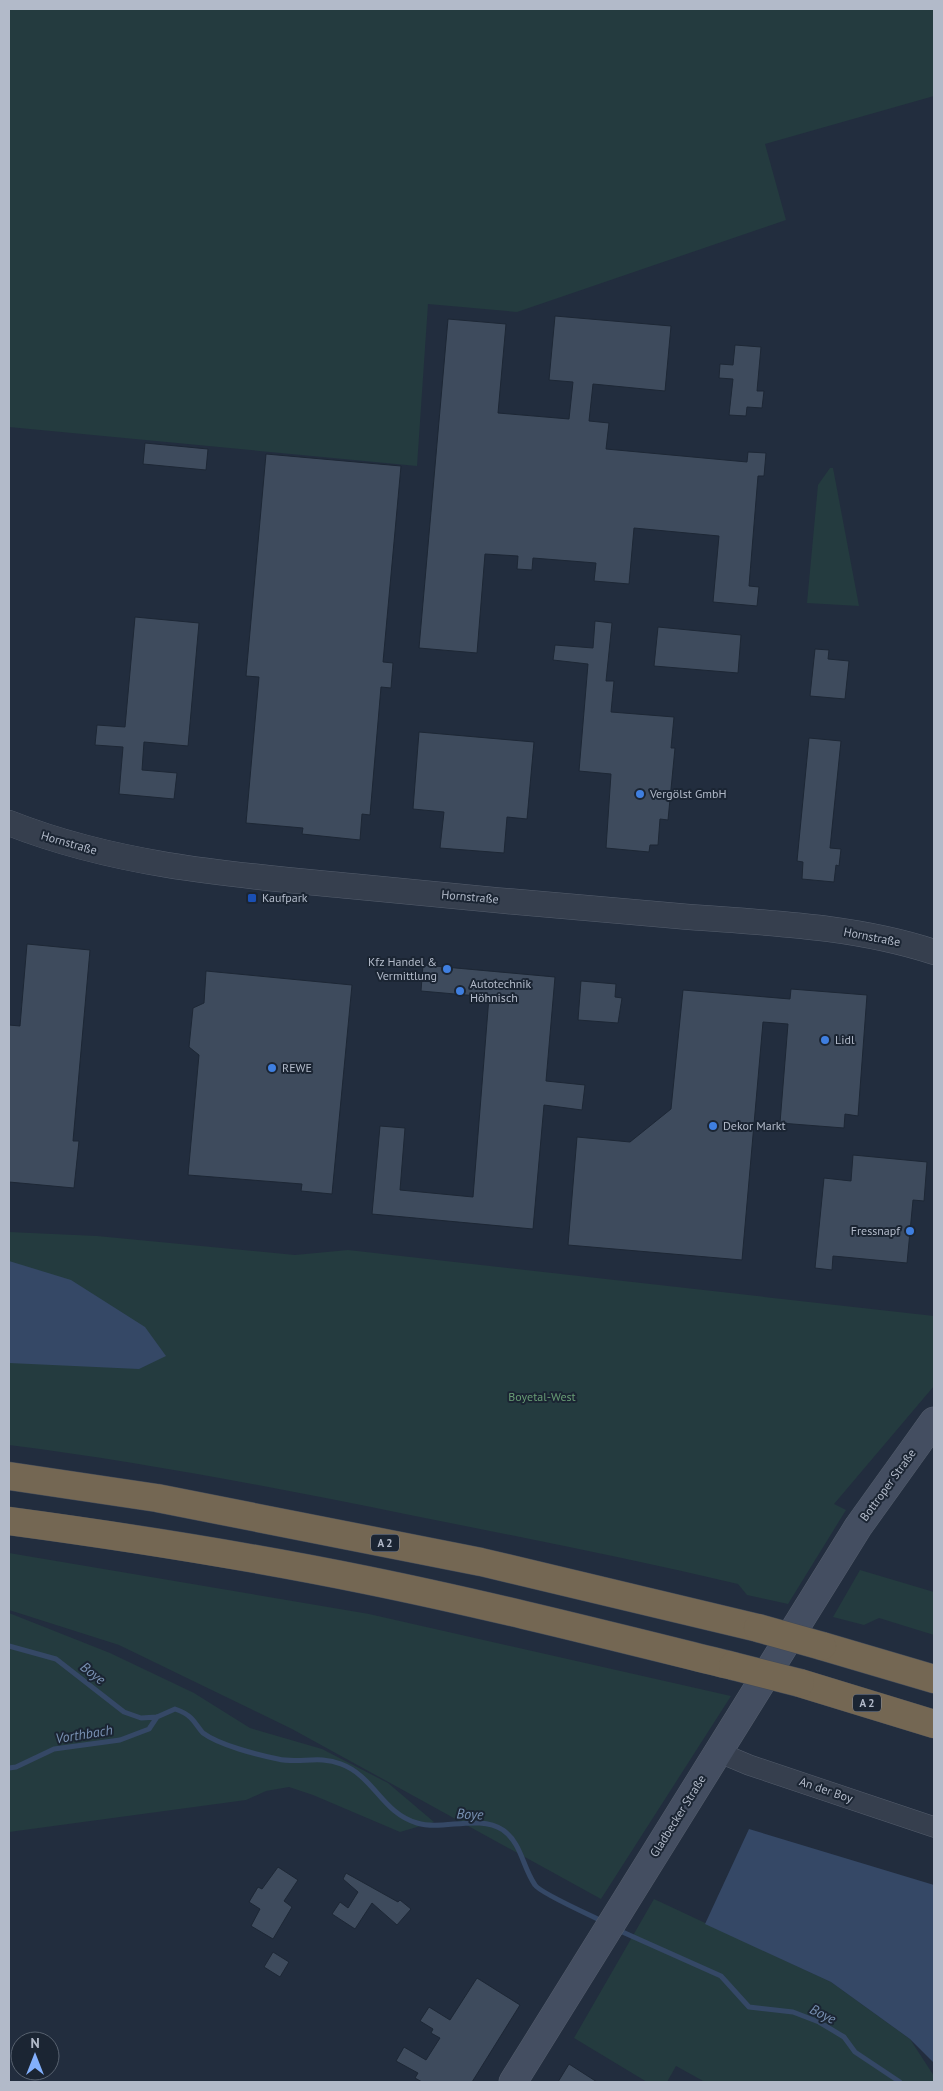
<svg xmlns="http://www.w3.org/2000/svg" width="943" height="2091" viewBox="0 0 943 2091" font-family="'PT Sans',sans-serif">
<rect width="100%" height="100%" fill="#222d3e"/>
<path fill="#243b3f" d="M9 9H934V96L765 144 786 220 517 312 428 304 417 466 9 427Z
M830 468H833L859 606 807 603 818 485Z
M9 1232 97 1236 295 1255 348 1250 934 1316V1386L834 1504 846 1510 788 1604 747 1595 738 1584C629 1558 520 1537 410 1515 277 1488 143 1462 9 1445Z
M9 1553 369 1614 731 1696 601 1899 292 1729 119 1645 9 1610Z
M860 1570 934 1592V1635L879 1618 864 1625 833 1617Z
M9 1613 110 1653 194 1693 250 1728 322 1749 388 1783 434 1822 400 1832 313 1795 289 1787 266 1791 246 1800 9 1832Z
M654 1899 831 1982 910 2039 934 2076V2082H705L676 2066 667 2082H647L574 2038Z"/>
<path fill="#354866" d="M9 1261 71 1280 145 1327 166 1356 139 1369 9 1363Z
M749 1829 934 1885V2063L910 2039 831 1982 705 1924Z"/>
<g fill="none" stroke-linecap="round" stroke-linejoin="round">
<path stroke="#354866" stroke-width="5" d="M9 1646 56 1659 124 1712 141 1718 157 1717 175 1709C181 1711 187 1714 191 1718 196 1723 199 1729 203 1733 219 1745 258 1755 278 1759 299 1764 319 1755 341 1764 374 1776 382 1813 417 1823 443 1831 478 1814 503 1830 522 1844 522 1866 535 1885 540 1893 592 1916 604 1922
M9 1768 16 1767 54 1749 120 1740 149 1729 157 1717
M618 1930 721 1976 749 2007 793 2012 819 2022 844 2037 855 2052 900 2082"/>
</g>
<path fill="#3e4b5d" stroke="#1d2735" d="M555 316 671 326 665 391 593 384 589 421 609 423 606 449 747 462 748 452 766 453 764 476H758L749 586 759 587 757 606 713 602 719 536 634 528 629 584 594 581 596 563 533 558 532 570 517 569 518 556 485 554 477 653 419 648 448 319 506 324 498 413 569 419 573 382 549 380Z
M735 345 761 347 757 391H764L762 408 747 407 746 416 729 415 733 379 719 378 720 364 733 365Z
M145 443 208 449 206 470 143 464Z
M266 454 401 466 383 662 393 663 391 688 381 687 370 815 362 814 360 840 302 834 303 828 246 823 259 677 246 676Z
M135 617 199 623 188 746 144 742 142 770 177 773 174 799 119 794 123 747 95 745 97 725 125 727Z
M595 621 612 623 606 681H614L611 712 674 717 671 748H675L668 820 660 819 658 845H650L649 852 606 848 611 774 579 771 588 664 553 660 555 645 593 648Z
M658 627 741 635 738 673 654 666Z
M815 649 829 650 828 659 849 661 845 699 810 696Z
M419 732 534 742 527 819 507 817 504 853 440 848 444 812 413 809Z
M809 738 841 741 830 848 841 849 839 866 836 865 834 882 802 879 803 862 797 861Z
M27 944 90 950 73 1141H79L74 1188 9 1182V1025L20 1026Z
M423 965 555 977 546 1081 585 1085 582 1110 544 1105 533 1229 372 1214 380 1126 405 1128 400 1190 473 1197 489 997 421 991Z
M206 971 352 985 332 1194 301 1191 302 1184 188 1175 199 1055 189 1047 193 1008 204 1003Z
M581 981 616 984 615 997 622 998 618 1023 578 1020Z
M791 989 867 995 858 1116 845 1114 844 1128 780 1123 788 1024 763 1022 742 1260 568 1245 577 1137 630 1142 671 1109 683 990 790 999Z
M853 1155 927 1162 924 1201 913 1200 907 1263 833 1256 832 1270 815 1268 824 1178 851 1181Z
M278 1867 298 1880 284 1901 292 1907 273 1939 251 1926 260 1909 249 1902 258 1887 262 1889Z
M346 1873 398 1902 400 1900 411 1909 397 1925 372 1903 355 1929 332 1914 340 1902 348 1908 358 1892 343 1879Z
M273 1952 289 1962 280 1977 264 1967Z
M477 1978 520 2005 472 2082H422L415 2078 418 2073 396 2061 404 2047 426 2060 440 2038 431 2033 433 2029 420 2021 429 2007 450 2020Z
M569 2064 597 2082H558Z"/>
<g fill="none" stroke-linecap="round" stroke-linejoin="round">
<defs>
<path id="minor" d="M718 1752 749 1765 934 1827"/>
<path id="tertiary" d="M9 823C118 866 234 875 350 886 459 897 569 907 678 916 764 923 852 925 934 952"/>
<path id="secondary" d="M513 2082 858 1527 934 1421"/>
<path id="motorway" d="M9 1476 157 1498 481 1562 758 1628
M9 1521C128 1537 248 1556 366 1580 489 1605 611 1636 733 1666
M822 1646 934 1679
M800 1683 934 1724"/>
</defs>
<use href="#minor" stroke="#545d6c" stroke-width="21"/>
<use href="#tertiary" stroke="#545d6c" stroke-width="26"/>
<use href="#secondary" stroke="#545d6c" stroke-width="29"/>
<use href="#motorway" stroke="#414a59" stroke-width="29"/>
<use href="#minor" stroke="#363f4e" stroke-width="20"/>
<use href="#tertiary" stroke="#363f4e" stroke-width="25"/>
<use href="#secondary" stroke="#444e61" stroke-width="28"/>
<use href="#motorway" stroke="#746753" stroke-width="28"/>
<defs>
<path id="motorway-bridge" d="M758 1628 822 1646
M733 1666 800 1683"/>
</defs>
<use href="#motorway-bridge" stroke="#414a59" stroke-width="29" stroke-linecap="butt"/>
<use href="#motorway-bridge" stroke="#746753" stroke-width="28"/>
</g>
<g fill="#3f7fe0" stroke="#1b2533" stroke-width="2">
<circle cx="640" cy="794" r="5"/>
<circle cx="447" cy="969" r="5"/>
<circle cx="460" cy="991" r="5"/>
<circle cx="825" cy="1040" r="5"/>
<circle cx="272" cy="1068" r="5"/>
<circle cx="713" cy="1126" r="5"/>
<circle cx="910" cy="1231" r="5"/>
</g>
<rect fill="#1a4fb4" stroke="#1b2533" stroke-width="2" x="247" y="893" width="10" height="10" rx="2.5"/>
<g text-anchor="middle" stroke-width="4" stroke-linejoin="round" paint-order="stroke">
<g fill="#1b2533" stroke="#858d9c" stroke-width="1">
<rect x="371" y="1534.5" width="28" height="17" rx="4"/>
<rect x="853" y="1694.5" width="28" height="17" rx="4"/>
</g>
<g font-size="11" font-weight="bold" fill="#b2bac9">
<text x="385" y="1547">A 2</text>
<text x="867" y="1707">A 2</text>
</g>
<g font-size="12" fill="#b2bac9" stroke="#1b2533" text-anchor="start">
<text x="650" y="798">Vergölst GmbH</text>
<text x="262" y="902">Kaufpark</text>
<text x="437" y="966" text-anchor="end">Kfz Handel &amp;<tspan x="437" dy="14">Vermittlung</tspan></text>
<text x="470" y="988">Autotechnik<tspan x="470" dy="14">Höhnisch</tspan></text>
<text x="835" y="1044">Lidl</text>
<text x="282" y="1072">REWE</text>
<text x="723" y="1130">Dekor Markt</text>
<text x="900" y="1235" text-anchor="end">Fressnapf</text>
</g>
<g font-size="12" fill="#b2bac9" stroke="#1b2533">
<text transform="translate(69 843) rotate(16)" y="4">Hornstraße</text>
<text transform="translate(470 897) rotate(5)" y="4">Hornstraße</text>
<text transform="translate(872 937) rotate(11)" y="4">Hornstraße</text>
<text transform="translate(888 1485) rotate(-54)" y="4">Bottroper Straße</text>
<text transform="translate(826 1790) rotate(19)" y="4">An der Boy</text>
<text transform="translate(678 1816) rotate(-58)" y="4">Gladbecker Straße</text>
</g>
<g font-size="12" fill="#679b74" stroke="#1b2533">
<text x="542" y="1401">Boyetal-West</text>
</g>
<g font-size="14" font-style="italic" fill="#7890b2" stroke="#1b2533">
<text transform="translate(93 1673) rotate(38)" y="5">Boye</text>
<text transform="translate(84 1734) rotate(-9)" y="5">Vorthbach</text>
<text transform="translate(470 1814) rotate(3)" y="5">Boye</text>
<text transform="translate(823 2014) rotate(26)" y="5">Boye</text>
</g>
</g>
<rect width="943" height="2091" fill="none" stroke="#b2bac9" stroke-width="20"/>
<g transform="translate(35 2056)"><circle r="24" fill="#1b2533" stroke="#57616f"/>
<path d="M0-4L9 19L0 12L-9 19Z" fill="#83b0fd"/>
<text y="-8" font-size="14" font-weight="bold" text-anchor="middle" fill="#b2bac9">N</text>
</g>
</svg>
